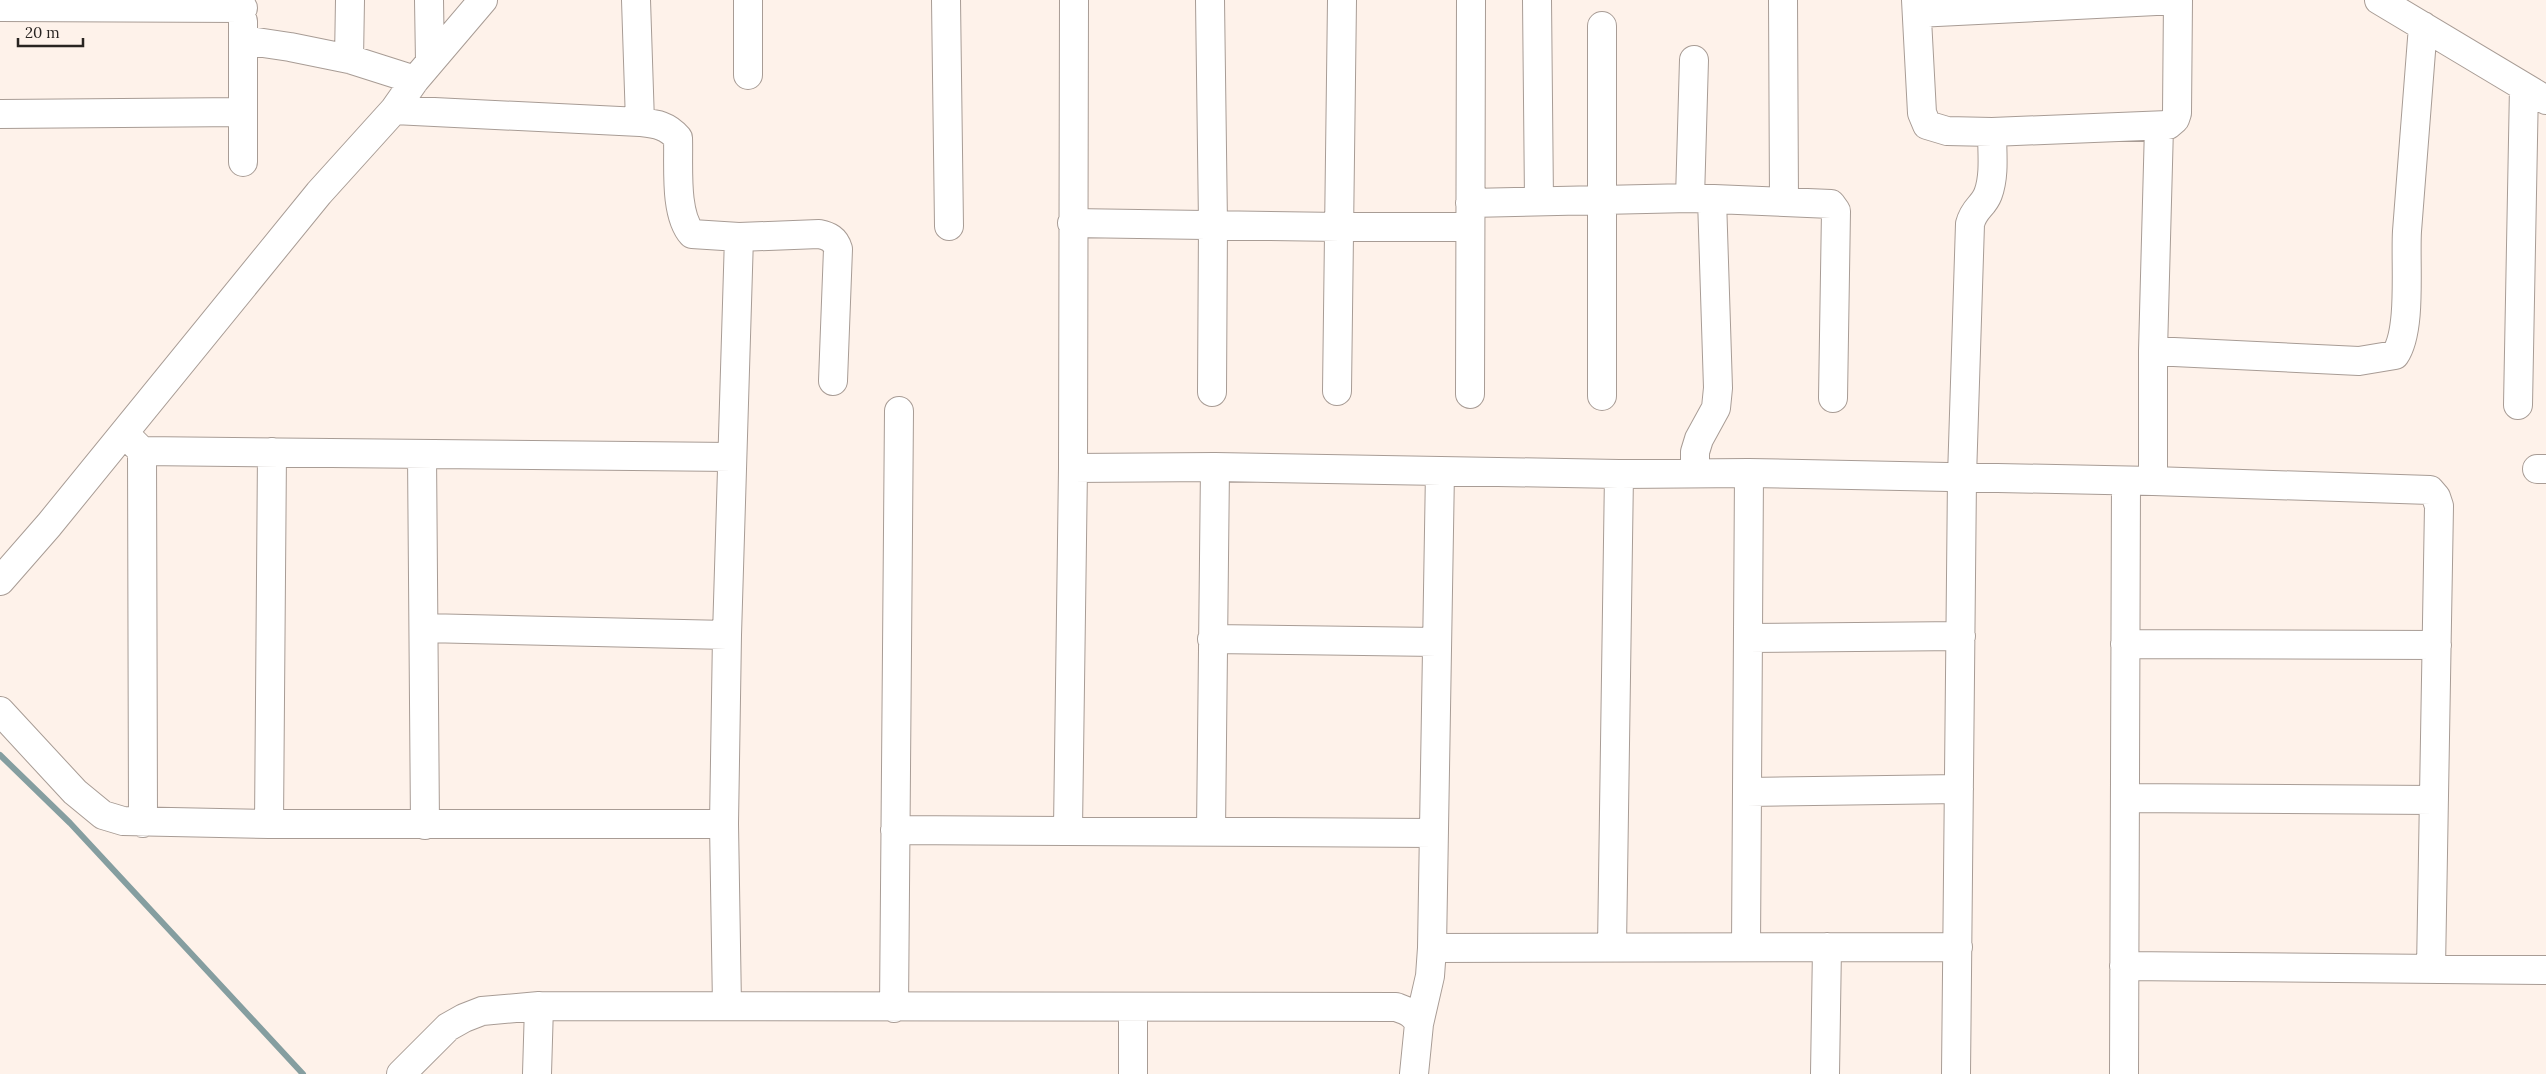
<svg xmlns="http://www.w3.org/2000/svg" width="2546" height="1074" viewBox="0 0 2546 1074" font-family="Lora,serif">
<rect width="100%" height="100%" fill="#fef2ea"/>
<g fill="none" stroke-linecap="round" stroke-linejoin="round">
<path stroke="#859ea0" stroke-width="6" d="M0 755 70 823 303 1074"/>
<defs>
<path id="minor" d="M429 0 430 62
M636 0 640 122
M946 0 949 226
M1210 0 1213 224 1212 392
M1537 0 1539 201
M1783 0 1784 202
M1916 0 1922 113 1927 125 1947 131 1992 132 2168 125 2175 119 2177 113 2178 0
M2379 0 2546 100
M0 7 243 8
M1917 13 2176 0
M243 21V162
M1602 26V396
M243 40 290 47 349 59 415 80
M349 59 350 0
M748 75V0
M394 110 640 122C656 124 667 125 678 138 679 164 674 214 692 234L739 237 819 234C829 236 835 239 838 249L833 381
M0 114 243 112
M1690 198 1694 60
M1470 203 1690 198 1831 204 1836 211 1833 398
M1072 223 1340 227H1469
M2153 351 2359 361 2395 355C2412 330 2405 264 2407 231 2412 163 2418 95 2423 26
M1337 391 1342 0
M1470 394 1471 0
M2518 405 2524 87
M124 433 142 451 732 457
M142 451 143 823
M422 454 425 825
M1073 468 1215 467 1619 474 1749 473 2153 481 2430 490 2436 497 2439 506 2431 969
M2537 469H2546
M1695 472V452L1699 439 1716 408 1718 388 1712 199
M2153 481V351L2159 127
M0 581 49 525 319 193 394 110 415 80 483 0
M424 628 727 635
M1748 638 1961 636
M1212 639 1437 642
M2125 644 2437 645
M0 711 75 792 103 815 123 821 269 824H724
M1747 792 1959 789
M2125 798 2434 800
M269 824 272 452
M1068 829 1073 468 1074 0
M895 830 1434 833
M1211 831 1215 467
M1612 947 1619 474
M1746 947 1749 473
M1432 948 1958 947
M2124 966 2546 970
M727 1006 724 824 727 635 739 237
M894 1008 899 411
M1133 1008V1074
M1419 1024 1430 976 1432 948 1440 471
M401 1074 448 1027 464 1018 482 1011 539 1006 1396 1007C1407 1011 1414 1013 1419 1024L1414 1074
M537 1074 539 1006
M1825 1074 1827 947
M1956 1074 1962 477 1970 224C1974 208 1983 207 1988 194 1995 175 1992 152 1992 132
M2124 1074 2126 481"/>
</defs>
<use href="#minor" stroke="#a89c95" stroke-width="30"/>
<use href="#minor" stroke="#fff" stroke-width="28"/>
</g>
<path d="M18 38v8h65v-8" fill="none" stroke="#292421" stroke-width="2.5"/>
<text x="25" y="38" font-size="15" fill="#292421" stroke="#fef2ea" stroke-width="4" paint-order="stroke">20 m</text>
</svg>
